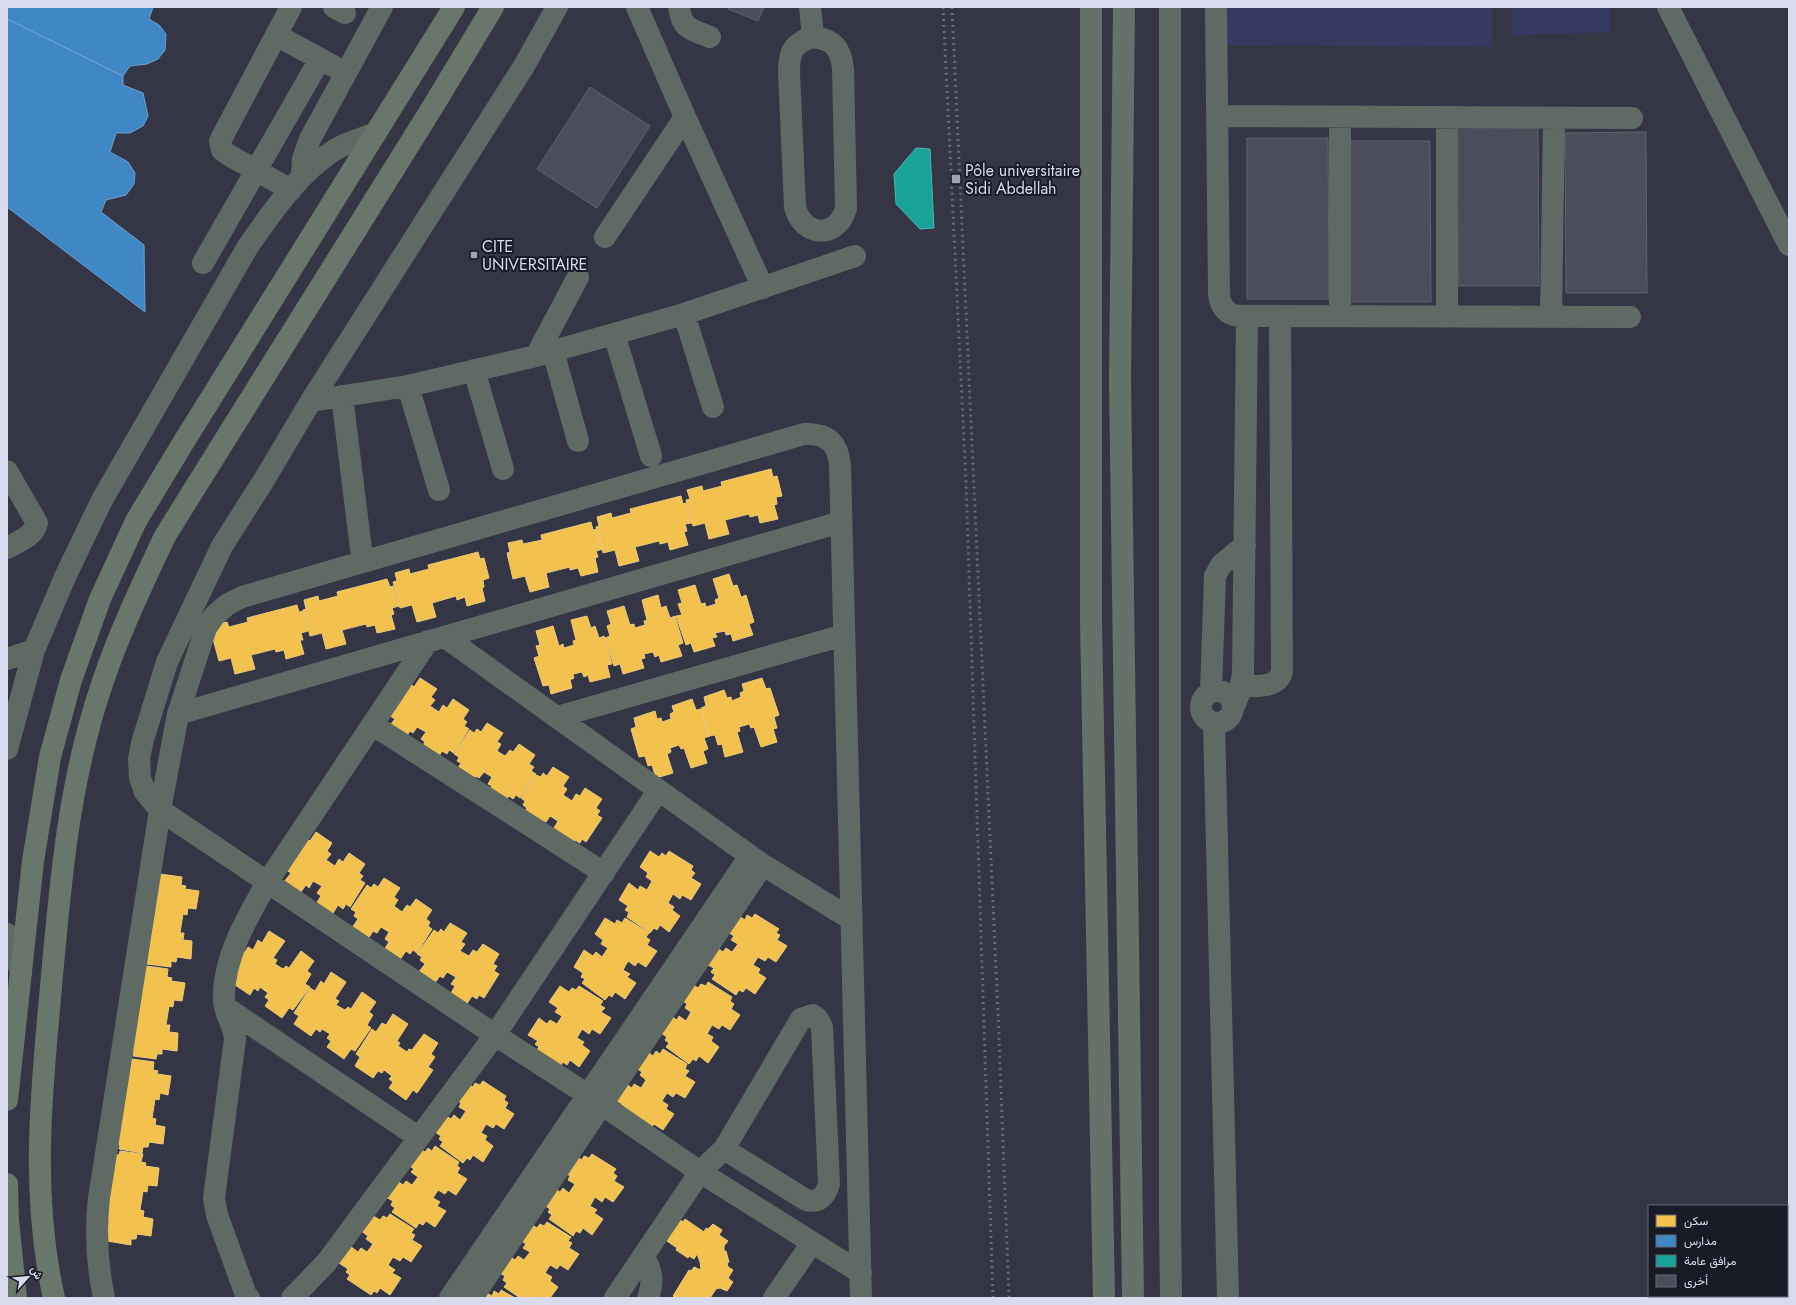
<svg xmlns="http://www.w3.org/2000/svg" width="1796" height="1305" viewBox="0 0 1796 1305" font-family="Jost,Vazirmatn,sans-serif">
<rect width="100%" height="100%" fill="#343645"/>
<path fill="#363a61" d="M1223 7H1492V47L1223 45Z
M1512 7H1610V32L1512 35Z"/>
<path fill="#f2c14e" stroke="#eac97e" d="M771 469 773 477 777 476 782 496 776 497 777 504 774 505 778 519 760 523 758 515 750 517 749 514 725 520 729 534 709 539 705 523 693 526 686 500 690 499 687 490 702 486 703 491 722 486 721 482Z
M681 496 683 504 686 503 692 523 685 524 687 531 684 532 688 545 670 550 668 542 660 544 659 541 635 547 639 561 619 566 615 550 603 553 596 527 599 526 597 517 611 513 612 518 631 513 630 509Z
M591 522 593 530 597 529 603 549 596 551 598 557 595 558 598 572 581 576 578 568 570 570V567L546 573 549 587 530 592 525 576 513 579 507 553 510 552 508 543 522 540 523 544 542 540 541 535Z
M478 552 480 559 484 558 489 578 483 580 484 587 482 588 485 601 467 606 465 597 457 600 456 596 432 603 436 617 417 622 412 605 400 608 393 582 397 581 395 573 409 569 410 574 429 569 428 565Z
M729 574 733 586 737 585 741 597 746 595 754 622 749 624 753 635 733 641 731 634 726 635 725 631 715 633 717 637 712 638 715 646 694 652 691 643 686 645 676 616 682 615 678 604 682 603 678 590 695 585 701 604 705 603 706 607 716 604 715 600 719 598 713 579Z
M387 579 390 587 393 586 399 606 392 608 394 614 391 615 395 629 377 633 375 625 367 627 366 624 342 630 346 644 326 649 322 633 310 636 303 610 306 609 304 600 318 596 319 601 338 596 337 592Z
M658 595 661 608 666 606 670 618 675 616 683 643 678 645 682 656 661 662 659 655 655 657 653 652 644 654 645 658 641 659 644 668 623 674 620 664 614 666 605 638 610 636 607 626 611 624 607 611 624 606 630 625 634 624 635 628 645 625 644 621 647 620 642 600Z
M297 605 299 612 303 611 308 631 301 633 303 640H300L304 654 286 659 284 650 276 652 275 649 251 655 255 669 235 674 231 658 219 661 212 635 216 634 213 625 227 622 229 627 248 622 247 618Z
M587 616 591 628 595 626 599 638 604 636 612 664 607 665 610 677 590 682 588 675 584 677 582 672 573 674 574 678 570 680 572 688 551 694 549 685 543 686 534 658 539 656 536 646 540 645 536 631 553 626 559 646 563 644 564 648 574 645 573 641 576 640 571 620Z
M420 678 437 689 431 697 435 700 430 706 439 712 443 705 447 708 453 699 469 710 463 719 467 722 464 726 469 729 454 753 449 750 447 754 442 751 436 761 420 750 425 742 421 739 426 732 417 727 413 733 410 731 404 740 388 728 395 719 390 716 411 684 414 687Z
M762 678 766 689 770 688 779 715 774 717 777 728 773 729 777 742 761 747 754 727 751 728 749 724 739 727 740 731 737 732 743 752 725 757 722 744 718 745 715 735 709 736 701 708 706 706 704 697 724 690 727 698 731 697 732 701 741 697 740 693 744 691 742 684Z
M692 699 696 710 701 709 710 736 704 738 708 749 703 751 707 763 691 768 684 748 681 749 679 745 670 748 671 752 667 754 673 773 656 778 652 765 648 766 645 756 639 757 631 729 636 727 634 718 655 711 657 719 661 718 662 722 671 719 670 714 674 712 672 706Z
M487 723 503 733 497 742 501 744 497 751 505 756 510 750 513 752 519 744 535 755 529 764 534 767 531 771 536 774 520 798 516 795 513 799 509 796 502 805 486 795 492 786 488 784 492 777 484 772 479 778 476 776 471 784 455 773 461 763 457 761 459 757 454 754 470 730 474 733 477 729 481 732Z
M553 767 569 777 563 786 567 789 563 795 572 801 576 794 580 796 585 788 602 799 596 808 600 811 597 815 602 818 586 842 582 839 580 843 575 840 569 850 554 828 558 821 550 816 546 822 542 820 537 828 521 817 527 808 523 805 525 801 521 798 536 775 541 777 543 773 547 776Z
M316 832 332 843 327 851 331 854 326 860 335 866 339 859 343 862 349 853 365 864 359 873 363 876 360 880 365 883 350 907 346 904 343 909 338 905 332 915 316 904 321 896 317 893 322 886 313 881 309 888 306 885 300 893 284 882 291 873 286 870 307 839 310 841Z
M650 851 659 857 662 853 666 856 669 851 693 866 691 870 695 873 691 878 701 884 691 900 682 895 680 899 673 894 668 903 674 907 672 910 680 916 669 932 660 925 657 930 654 928 650 933 627 917 629 912 625 910 628 906 619 900 629 883 638 890 640 886 647 890 652 881 646 877 648 873 640 867Z
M160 874 182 877 181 885 186 886 185 889 199 891 196 909 188 908 187 915 183 914 180 933H184L183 940 192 941 191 959 177 957 176 962 171 961V967L147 964 148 959 140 958Z
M384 878 400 888 394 897 398 900 394 906 402 912 407 905 410 907 416 899 432 910 426 919 430 922 428 926 432 929 417 953 413 950 410 954 406 951 399 961 384 950 389 942 385 939 389 932 381 927 377 933 373 931 368 939 352 928 358 919 354 916 356 912 351 909 367 885 371 888 374 884 378 887Z
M736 914 745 920 747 915 752 918 755 914 779 929 776 933 780 935 777 940 787 946 776 962 768 957 765 961 758 957 753 965 760 969 758 973 766 978 755 994 746 988 743 992 739 990 736 995 712 979 715 975 711 972 714 968 704 963 715 946 723 952 726 948 732 952 738 944 731 940 734 936 725 930Z
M605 918 615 924 617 920 622 923 625 918 649 933 646 937 650 940 647 945 657 951 646 967 638 962 635 966 628 961 623 970 630 974 627 977 636 983 625 999 615 992 612 997 609 995 605 1000 582 983 585 979 581 977 583 973 574 967 584 950 593 956 596 952 602 957 608 948 601 944 603 940 595 934Z
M450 923 467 933 461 942 465 944 460 951 469 956 473 950 477 952 483 944 499 954 493 964 497 966 494 971 499 974 484 998 479 995 477 999 472 996 466 1005 450 995 455 986 451 984 456 977 447 972 443 978 440 976 434 984 418 973 425 964 420 960 422 957 417 954 434 930 438 933 441 929 444 932Z
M269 931 285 941 273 958 277 960 275 964 283 969 286 966 289 968 301 951 314 961 307 971 311 974 305 984 310 987 293 1010 289 1008 282 1018 265 1006 269 1000 265 997 268 993 260 987 258 991 254 988 250 995 232 983V972L248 947 253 950 258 940 262 943Z
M146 966 168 969 167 977 172 978 171 981 185 983 182 1001 174 1000 173 1007 169 1006 166 1025H170L169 1032 178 1033 177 1051 162 1049V1054H157L156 1059 133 1056 134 1051 126 1050Z
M331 972 346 982 335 999 339 1001 336 1005 345 1010 348 1007 351 1009 362 992 376 1002 369 1012 373 1015 367 1025 371 1028 355 1051 351 1049 344 1059 327 1047 331 1041 327 1038 330 1034 322 1029 320 1032 316 1029 311 1036 294 1024 299 1016 294 1013 310 988 315 991 321 981 324 984Z
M689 982 698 988 701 984 706 986 708 982 732 997 730 1001 734 1004 731 1009 740 1015 730 1030 722 1025 719 1029 712 1025 707 1034 713 1037 711 1041 719 1047 708 1063 699 1056 696 1061 693 1059 689 1064 666 1047 669 1043 665 1040 667 1037 658 1031 668 1014 677 1020 679 1016 686 1021 691 1012 685 1008 687 1004 679 998Z
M560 986 569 992 572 988 576 990 579 986 603 1001 600 1005 605 1008 601 1012 611 1018 600 1034 592 1029 589 1034 582 1029 577 1038 584 1042 582 1045 590 1051 579 1067 570 1060 567 1065 563 1062 560 1067 536 1051 539 1047 535 1044 538 1041 528 1035 539 1018 547 1024 550 1020 557 1024 562 1016 555 1012 558 1008 549 1002Z
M393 1014 408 1024 397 1041 400 1043 398 1046 407 1052 409 1049 412 1050 424 1034 438 1043 431 1054 435 1057 428 1067 433 1070 417 1093 413 1090 406 1100 389 1088 393 1082 389 1079 392 1076 384 1070 382 1073 378 1071 373 1078 355 1066 360 1057 356 1054 372 1029 376 1032 382 1023 386 1025Z
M644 1049 653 1056 656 1051 660 1054 663 1049 687 1064 685 1069 689 1071 685 1076 695 1082 685 1098 676 1093 673 1097 667 1093 662 1101 668 1105 666 1109 674 1114 663 1130 654 1124 651 1128 619 1108 622 1104 613 1098 623 1082 632 1088 634 1084 641 1088 646 1080 640 1075 642 1072 633 1066Z
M132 1059 154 1062 153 1070 158 1071 157 1074 171 1076 168 1095 160 1093 159 1100 155 1099 152 1118 156 1119 155 1125 165 1127 163 1144 149 1142 148 1147H143L142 1153 119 1149 120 1145 112 1143Z
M463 1081 473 1087 475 1083 480 1085 483 1081 506 1096 504 1100 508 1103 505 1108 514 1114 504 1129 496 1124 493 1128 486 1124 481 1133 487 1136 485 1140 493 1146 483 1162 473 1155 470 1160 467 1158 463 1163 440 1146 443 1142 439 1139 441 1136 432 1130 442 1113 451 1119 454 1115 460 1120 466 1111 459 1107 461 1103 453 1097Z
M435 1146 459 1162 457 1166 460 1168 457 1173 467 1179 456 1195 448 1190 445 1194 438 1190 433 1198 440 1202 437 1206 446 1211 435 1227 426 1221 423 1225 419 1223 416 1228 392 1212 395 1208 391 1205 393 1201 384 1196 395 1179 403 1185 406 1181 412 1185 418 1177 411 1172 414 1169 405 1163 416 1147 425 1152 428 1148 432 1151Z
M120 1151 143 1154 141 1162 146 1163 145 1166 159 1168 157 1186 148 1185 147 1192 143 1191 140 1210 144 1211 143 1217 153 1219 151 1236 137 1234 136 1239H131V1245L107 1241V1187L111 1154 119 1155Z
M573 1154 582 1160 584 1156 589 1158 592 1154 616 1169 613 1173 617 1176 614 1181 624 1187 613 1202 605 1197 602 1202 595 1197 590 1206 597 1210 594 1213 603 1219 592 1235 583 1228 580 1233 576 1231 573 1236 549 1219 552 1215 548 1212 550 1209 541 1203 552 1187 560 1192 563 1188 569 1193 575 1184 568 1180 570 1176 562 1170Z
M370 1214 380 1220 383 1216 387 1218 390 1214 414 1229 411 1233 415 1235 412 1240 422 1246 411 1262 403 1257 400 1261 393 1257 388 1265 395 1270 392 1273 401 1278 390 1295 380 1288 377 1293 374 1291 371 1295 347 1279 350 1275 346 1272 348 1269 339 1263 350 1246 358 1252 361 1248 367 1252 373 1244 366 1239 368 1236 360 1230Z
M678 1218 683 1222 685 1219 704 1232 706 1228 708 1229 713 1224 722 1230 719 1235 728 1241 724 1246V1251H726L729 1262 727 1263 728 1267 733 1270 728 1278 733 1282 727 1291 720 1288 716 1289 710 1298H676L673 1296 689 1270 691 1271 694 1267 701 1270 700 1262 697 1254 694 1259 689 1256 688 1258 676 1250 677 1248 664 1239Z
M528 1222 537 1228 540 1224 544 1226 547 1222 571 1237 568 1241 572 1243 569 1248 579 1254 568 1270 560 1265 557 1269 550 1265 545 1273 552 1277 550 1281 558 1287 550 1298H540L537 1296 536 1298H520L504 1287 507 1283 503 1280 505 1276 496 1271 507 1254 515 1260 518 1256 524 1260 530 1252 523 1248 526 1244 517 1238Z
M482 1290 492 1296 494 1291 499 1294 501 1290 515 1298H477Z"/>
<path fill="#3f88c5" stroke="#6da1d1" d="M7 7H153L149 19 159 25 166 34 165 50 158 59 147 64 130 66 123 76 7 19Z
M7 19 123 76V85L143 93 148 116 143 126 130 133H116L110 152 128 162 135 173 134 184 126 195 106 200 101 212 144 245 145 312 7 207Z"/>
<path fill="#17a398" stroke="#51b4b2" d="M916 148 930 149 934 228 920 229 896 204 894 174Z"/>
<path fill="#4b4e5a" stroke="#61636f" d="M729 7H764L758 21 728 9Z
M590 87 650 126 597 208 537 169Z
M1457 125H1538L1539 286H1458Z
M1646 132 1647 293H1566L1565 133Z
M1247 138H1328L1329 299H1247Z
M1349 141H1430L1431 302H1350Z"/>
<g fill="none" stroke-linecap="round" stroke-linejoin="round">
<path stroke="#5f6a64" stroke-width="22" d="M334 7 345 13
M557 7 524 66 311 401 264 480 222 546 167 662 142 743 139 759 140 778 145 792 160 810 495 1035 588 1095 700 1172 861 1273
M637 7 685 117 763 288
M679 7C682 30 691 29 710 37
M810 7 813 37
M1170 7V1218L1171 1298
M1216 7 1219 294C1220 307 1227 315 1239 316L1630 317
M1668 7 1789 245
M276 35 333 66
M813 37C834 39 841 49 843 69L846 208C838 239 803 238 795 207L789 72C789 52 793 43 813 37Z
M1217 116 1632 118
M1340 117V316
M302 175 303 159 310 139 382 7
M291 190 227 154 222 150 220 141 291 7
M605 237 685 117
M203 263 320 59
M684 314 713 407
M1447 317V118
M1551 317 1554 118
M614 334 651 456
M553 351 578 441
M536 356 578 277
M474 370 503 469
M408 386 439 490
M342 396 361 549
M311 401 408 386 536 356 684 314 855 256
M7 471 37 523C35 536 17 542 7 548
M445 637 763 865 851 919
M7 659 34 650
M1241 686C1256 686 1277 689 1282 672L1280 316
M1201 707a16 16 0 1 1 32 0a16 16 0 1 1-32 0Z
M1211 691 1215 576 1221 565 1245 545
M1233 709 1239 694 1243 674 1247 316
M178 714 841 522
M557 717 844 635
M1214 723 1228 1298
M373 725 604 873
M7 749 34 650 65 577 102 500 247 248C272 212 298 173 336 149 348 142 363 138 376 133
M7 934 21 972
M225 1007 418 1137
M643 1256C652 1270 654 1282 648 1298
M104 1298C97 1264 95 1232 99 1198L160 810 178 714 206 628 215 615 228 604 242 597 804 434C827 433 838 443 840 465L861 1298
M249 1298 246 1295 217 1215 214 1198 235 1039C234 1025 225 1015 224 1001 222 959 248 916 268 881L428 641
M292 1298 326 1263 495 1035 658 791
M450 1298 750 856
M472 1298 760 869
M615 1298 700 1172 724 1149 801 1019 813 1015 818 1019 822 1027 829 1184C825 1196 820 1203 806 1200L724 1149
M774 1298 812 1243"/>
<path stroke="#68766b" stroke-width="22" d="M7 1100 33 861 50 757 71 680 100 599 136 521 180 448 454 7
M7 1184 8 1221 16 1298
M54 1298C32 1201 40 1106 49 1009 59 900 66 789 102 684 119 633 142 585 165 536L432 108 493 7"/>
<path stroke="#64726a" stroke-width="22" d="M1091 7V622L1104 1298
M1124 7 1120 380 1133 1298"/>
<path stroke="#676d6d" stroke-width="3" stroke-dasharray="2 4" stroke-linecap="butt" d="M943 7 966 482 993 1298
M952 7 998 1012 1009 1298"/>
</g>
<g fill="#9fa2b3" stroke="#181a26" stroke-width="1.5">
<rect x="951" y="174" width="10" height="10" rx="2"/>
<rect x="470" y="251" width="8" height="8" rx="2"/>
</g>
<g text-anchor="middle" stroke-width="4" stroke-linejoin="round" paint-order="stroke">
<g font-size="16" fill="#d8dcee" stroke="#181a26" text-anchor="start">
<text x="965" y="176">Pôle universitaire<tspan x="965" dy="18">Sidi Abdellah</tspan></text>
<text x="482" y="252">CITE<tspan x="482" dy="18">UNIVERSITAIRE</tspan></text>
</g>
</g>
<rect width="1796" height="1305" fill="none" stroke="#d8dcee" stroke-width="16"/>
<rect x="1648" y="1205" width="140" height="92" fill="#181a26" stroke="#656876"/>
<rect x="1656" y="1215" width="20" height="12" fill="#f2c14e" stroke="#656876"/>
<text x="1684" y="1225" font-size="12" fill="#d8dcee">سكن</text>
<rect x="1656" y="1235" width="20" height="12" fill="#3f88c5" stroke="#656876"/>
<text x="1684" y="1245" font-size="12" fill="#d8dcee">مدارس</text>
<rect x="1656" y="1255" width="20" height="12" fill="#17a398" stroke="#656876"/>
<text x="1684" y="1265" font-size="12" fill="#d8dcee">مرافق عامة</text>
<rect x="1656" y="1275" width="20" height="12" fill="#4b4e5a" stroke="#656876"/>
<text x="1684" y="1285" font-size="12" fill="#d8dcee">أخرى</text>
<g transform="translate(28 1277) rotate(63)" stroke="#181a26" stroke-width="3" paint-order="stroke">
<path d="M0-3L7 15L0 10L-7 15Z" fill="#d8dcee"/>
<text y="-6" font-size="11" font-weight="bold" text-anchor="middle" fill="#d8dcee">ش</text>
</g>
</svg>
